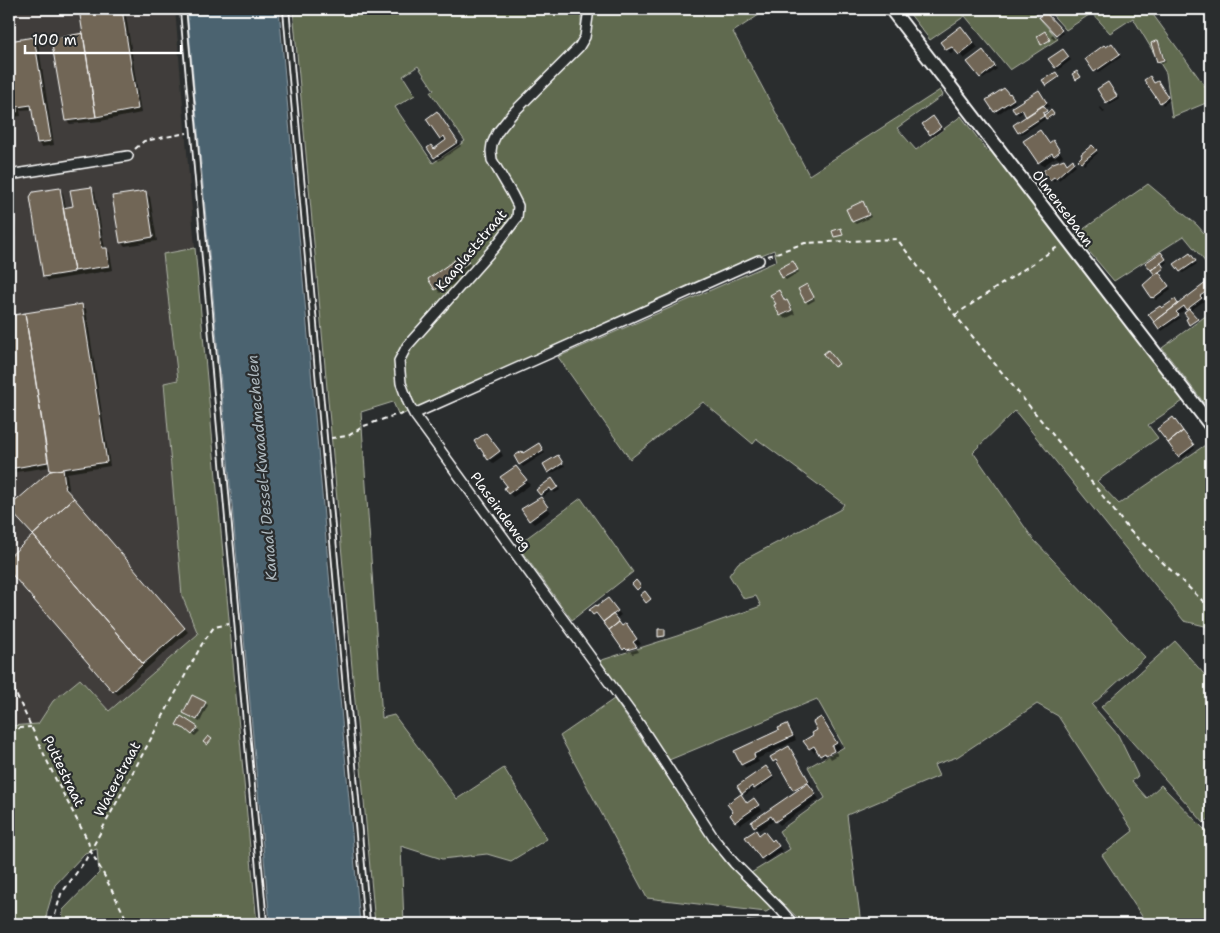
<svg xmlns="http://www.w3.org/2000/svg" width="1220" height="933" viewBox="0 0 1220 933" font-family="'Shantell Sans',sans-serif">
<rect width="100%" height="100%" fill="#2a2d2e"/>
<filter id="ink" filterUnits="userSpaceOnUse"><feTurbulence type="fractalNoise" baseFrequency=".02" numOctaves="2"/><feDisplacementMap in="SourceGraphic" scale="10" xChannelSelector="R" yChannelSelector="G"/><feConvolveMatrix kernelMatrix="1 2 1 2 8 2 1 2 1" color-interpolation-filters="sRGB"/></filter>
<g filter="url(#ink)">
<path fill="#3f3e3a" d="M9 9H175L195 248 163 254 178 381 164 383 182 596 198 634 109 711 53 701 38 724 9 726Z"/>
<path fill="#616a50" stroke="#b0b4a8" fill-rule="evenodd" d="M293 9H581V27H586L589 9H768L733 32 809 175 940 90 943 95 897 128 916 150 961 116 988 152 993 148 1186 399 1148 425 1158 438 1097 481 1119 504 1211 441V621L1209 627 1184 621 1015 411 973 452 1033 539 1145 657 1092 705 1118 735 1138 776 1132 781 1147 798 1161 785 1206 831 1211 827V924H1147L1102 855 1133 831 1058 716 1037 704 957 757 934 765 939 776 847 815 861 924H804L751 873 790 849 779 831 825 798 808 767 844 747 817 699 669 760 599 661 677 636 761 606 756 596 744 599 729 575 738 563 841 509 844 504 757 439 753 444 703 402 630 459 558 357 777 261 774 250 702 279 399 416 393 402 361 412 382 718 394 715 457 799 504 768 547 839 511 861 487 854 442 859 401 846 404 924H375ZM418 66 434 90 430 92 465 141 433 163 395 107 415 95 403 76Z
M906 9H1037L1034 12 1058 39 1010 70 965 16 930 40Z
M1047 9H1149L1207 89 1211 87V101L1172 117 1166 73 1133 18 1110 33 1092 13 1066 30Z
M1148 184 1197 225 1211 241V269L1184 236 1114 281 1075 235Z
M195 248 257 924H62L63 910 99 873 97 849 85 853 55 885 47 912 46 924H9V726L38 724 53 701 80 679 109 711 198 634 182 596 164 383 178 380 163 254Z
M1211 312V395L1204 403 1162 348Z
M581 498 633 572 572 620 517 545Z
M1175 641 1211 682V817L1204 823 1101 707Z
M614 699 727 864 768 905 771 909 766 912 647 898 560 736Z"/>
<path fill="#4c6370" stroke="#94a1a9" d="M187 9H279L360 924H270Z"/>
<path fill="#0007" d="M80 9H125L141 113 101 121 70 124 66 120 85 34Z
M917 9H926L921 13Z
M1045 13 1063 33 1059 37 1041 17Z
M965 31 978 48 964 59 956 50 951 54 942 42Z
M1053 34 1056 38 1054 40 1051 36Z
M34 38 38 42 54 145 42 147 38 143 33 109 20 110 21 116 13 117 9 113V43Z
M1157 42 1160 44 1166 62 1161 64 1158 61Z
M1114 47 1121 57 1098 73 1095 71Z
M1065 53 1071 60 1058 70 1056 67Z
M985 54 997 69 983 79 981 77Z
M1055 73 1059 78 1048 86 1044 81Z
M1155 85H1160L1170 100 1163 105 1161 102Z
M1111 86 1119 99 1110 105 1099 90Z
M1042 94 1049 106 1045 108 1048 113 1051 111 1054 115 1048 119 1047 118 1022 134 1019 132 1028 117 1024 111 1019 115 1016 112Z
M1012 97 1015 102 998 114 988 100Z
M1101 107 1105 112 1103 113 1100 108Z
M437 113 441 117 461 146 439 161 435 157V150L445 143 441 138Z
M936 120 943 130 933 137 931 134Z
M1049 144 1056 146 1063 156 1059 159 1056 157 1043 166 1039 162Z
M1092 147 1098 153 1084 165 1080 160Z
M1064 160 1068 165 1072 161 1076 165 1059 180 1057 178 1054 181 1051 179Z
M91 188 95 192 105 249H106L110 253 113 270 48 281 44 276 59 189 63 193 66 208 74 207Z
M146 193 150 197 157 241 125 246 121 242Z
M862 202 865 205 871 217 856 224 853 222 848 209Z
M9 213 14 217 17 236 10 238 14 262 9 263Z
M1163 256 1167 262 1162 266 1164 269 1159 273 1171 289 1156 300 1152 297 1156 276 1147 263Z
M1192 257 1197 264 1183 273 1181 271Z
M467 260 472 267 456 278 458 281 440 293 429 280Z
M793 262 799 272 786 280 783 277Z
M1211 281V297L1209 294 1202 299 1204 301 1190 311 1197 320 1191 325 1187 320 1189 318V311L1187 308 1178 315 1180 318 1162 331 1150 315 1179 305Z
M809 288 815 300 808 304 806 301Z
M779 291 791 306 795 314 785 319 781 315Z
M82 305 86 309 110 466 67 473 69 489 67 492 188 632 147 668 118 695 9 569V558L34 535 51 471 50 467 9 473V317Z
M1175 421 1195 448 1182 458 1179 456Z
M541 447 545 453 523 467 515 457 523 455Z
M501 452 503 456 493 463 490 460Z
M560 459 565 466 551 474 549 472Z
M516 467 530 485 513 497 509 493Z
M554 482 560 490 555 493 552 490 543 497 538 490Z
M544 503 551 512 534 524 530 520Z
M1211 538V545L1208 540Z
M612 604 621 615 616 619 622 627 630 629 641 644 636 647 639 652 632 654 630 651 628 653 600 617 598 618 591 610Z
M205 703 208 705 200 722 187 716 184 713Z
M181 718 200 731 195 736 178 725Z
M821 718 825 722 841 748 835 751 838 755 831 759 829 756 825 759 818 750 814 752 810 748 819 730Z
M787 725 791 729 796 740 757 759 759 762 746 768 742 764Z
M789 748 793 752 812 785 810 786 819 799 780 825 775 820 759 830 755 826 797 792 794 789 780 764 778 765 774 761Z
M769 770 774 779 757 790 755 788 745 795 743 793Z
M741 795 748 804H758L762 810 740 825 736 821 735 813Z
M759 836 778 845 782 851 766 862 762 858Z"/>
<path fill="#716657" stroke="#fff" d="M79 9H122L138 109 96 117Z
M1045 12 1062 30 1056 35 1039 17Z
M961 26 974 43 959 55 952 47 946 50 940 42Z
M1045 31 1050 40 1041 45 1037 36Z
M83 33 96 117 65 121 51 39Z
M34 37 51 141 37 143 31 105 17 107V112L9 113V41Z
M1158 40 1164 60 1157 62 1151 43Z
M1112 43 1120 54 1094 72 1085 59 1104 45 1106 47Z
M1063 49 1069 57 1055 68 1048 59Z
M983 50 995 66 980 78 967 62Z
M1077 71 1081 77 1076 80 1072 74Z
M1056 72 1059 77 1046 86 1042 80Z
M1150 76 1154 83 1158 81 1168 97 1160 103 1144 80Z
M1108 82 1117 96 1106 103 1097 89Z
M1004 88 1009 94 1010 93 1014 99 994 112 986 100Z
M1039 90 1047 103 1026 117 1022 109 1015 113 1012 107Z
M1043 105 1047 111 1043 113 1044 116 1018 133 1013 125Z
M1051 110 1054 114 1046 119 1044 115Z
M437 111 458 142 434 158 427 148 431 145 434 149 446 140 444 136 440 139 426 119Z
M933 116 941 127 930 135 922 124Z
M1040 130 1049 143 1053 140 1060 151 1054 156 1052 153 1038 163 1023 141Z
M1092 145 1097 150 1081 163 1078 160 1082 156 1081 154Z
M1064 159 1067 164 1073 159 1074 162 1056 178 1054 177 1050 180 1043 171 1053 163Z
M92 187 102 248H107L109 266 74 271 63 208 73 206 70 190Z
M60 188 74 272 43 277 30 197 33 192Z
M146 191 153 237 120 243 112 196Z
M863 201 869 215 852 222 846 209Z
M9 211H10L14 233H9Z
M841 228 843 235 834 237 832 231Z
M1161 252 1166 259 1151 270 1145 263Z
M1190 253 1196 261 1180 272 1174 264Z
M463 254 469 262 453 273 455 276 435 290 428 279Z
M793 261 798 270 782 278 778 269Z
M1161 263 1164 268 1155 275 1151 270Z
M1159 272 1169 286 1153 298 1152 297 1151 298 1148 294H1149L1143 285 1152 277Z
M1211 279V296L1210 297 1206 292 1200 296 1202 298 1186 310 1184 306 1176 312 1179 315 1159 329 1154 322Z
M807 284 814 297 805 302 798 289Z
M779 290 785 301 787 300 792 310 780 316 774 305 776 304 770 295Z
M1175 299 1178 304 1154 322 1148 314 1160 306 1162 308Z
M82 304 107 462 50 471 25 313Z
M1189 309 1198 319 1189 325 1186 319 1188 318 1184 313Z
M25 313 48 462 9 469V316Z
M828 350 839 364 834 367 823 354Z
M1173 417 1183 431 1168 443 1157 429Z
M1183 431 1194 445 1178 457 1168 443Z
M486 433 500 451 488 460 480 448 479 449 474 441Z
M539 443 543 450 519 465 514 456 522 451 523 453Z
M558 455 563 463 548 473 543 464Z
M516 466 527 480 508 494 504 488 507 486 500 477Z
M63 469 65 485 64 487 74 498 33 535 9 509V507L50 471Z
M552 478 558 487 552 491 550 488 540 495 536 490Z
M541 497 548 507 529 521 521 509Z
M74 498 185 628 143 664 33 535Z
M33 535 143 664 113 692 9 571V557Z
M636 580 641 586 637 590 632 584Z
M645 591 651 599 646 603 640 595Z
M608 598 618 611 603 622 596 613 593 615 589 610 596 605 597 606Z
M613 614 619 622 609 630 603 622Z
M619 622 622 626 626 623 637 639 633 642 637 647 627 650 625 648 623 650 609 630Z
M658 629H665V636L658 637Z
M192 695 206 702 197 720 183 713Z
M181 716 198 727 192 735 185 729 176 725Z
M821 717 837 743 832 746 834 751 826 755 825 753 820 756 814 746 809 749 803 741 813 735 812 733 817 730 813 722Z
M787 724 793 736 754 754 755 758 741 765 734 751 779 730 778 728Z
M208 736 212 739 207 745 203 742Z
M789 746 809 781 793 790 776 760 773 762 770 757Z
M766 766 773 776 754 789 752 786 742 794 737 786Z
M808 783 816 794 775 822 771 816 754 827 751 822Z
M741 794 747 803 754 798 759 805 735 822 730 815 733 812 727 804Z
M756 830 759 835 764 831 772 841 774 839 779 846 761 859 745 837Z
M747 921 765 923V924H747Z"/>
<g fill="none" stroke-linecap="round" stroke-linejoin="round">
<defs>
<path id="lane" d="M183 9 264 924
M286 9 367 924"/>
<path id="street" d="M589 9 585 37 579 47 512 114 497 133 492 144 491 151 492 160 512 194 518 206 517 218 495 247 407 346 399 361 401 383 408 402 414 414 640 725 715 840 734 863 781 910 793 924
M9 175 128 156
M414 414 759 260"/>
<path id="secondary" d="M891 9 1211 426"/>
</defs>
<use href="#lane" stroke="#fff" stroke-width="8"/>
<use href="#street" stroke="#fff" stroke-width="12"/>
<use href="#secondary" stroke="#fff" stroke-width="16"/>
<path stroke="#fff" stroke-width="2" stroke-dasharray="5 4" stroke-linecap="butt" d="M135 149 144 141 187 133
M768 256 805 243 897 239 955 315 1102 495 1129 530 1207 605 1210 620 1207 629 1211 633
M955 315 1059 246
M331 438 348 436 364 426 395 415 404 414
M9 679 56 780 88 841 90 850 103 873 129 924
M9 729 31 727
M54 924 55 915 61 894 85 861 202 644 214 627 229 624"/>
<use href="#lane" stroke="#2a2d2e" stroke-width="4.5"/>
<use href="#street" stroke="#2a2d2e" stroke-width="9"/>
<use href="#secondary" stroke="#2a2d2e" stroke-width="12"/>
</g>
</g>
<g text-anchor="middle" stroke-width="4.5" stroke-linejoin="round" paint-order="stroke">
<g font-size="14" fill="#fff" stroke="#2a2d2e">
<text transform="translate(1063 208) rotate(53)" y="5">Olmensebaan</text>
<text transform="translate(471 250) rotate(-50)" y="5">Kaaplaststraat</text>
<text transform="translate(501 511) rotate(54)" y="5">Plaseindeweg</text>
<text transform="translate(64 771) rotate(64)" y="5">Puttestraat</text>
<text transform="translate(117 779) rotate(-62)" y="5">Waterstraat</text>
</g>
<g font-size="15" font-style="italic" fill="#aeb9bf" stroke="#2a2d2e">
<text transform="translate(262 468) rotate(-95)" y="5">Kanaal Dessel-Kwaadmechelen</text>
</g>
</g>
<rect width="1220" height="933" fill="none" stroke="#2a2d2e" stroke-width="30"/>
<rect x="15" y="15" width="1190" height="903" fill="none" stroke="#fff" stroke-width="2" filter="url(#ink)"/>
<path d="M25 45v8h156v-8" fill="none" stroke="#ffffff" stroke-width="2.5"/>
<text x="32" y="45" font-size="15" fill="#ffffff" stroke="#2a2d2e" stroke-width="4" paint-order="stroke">100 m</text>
</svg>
